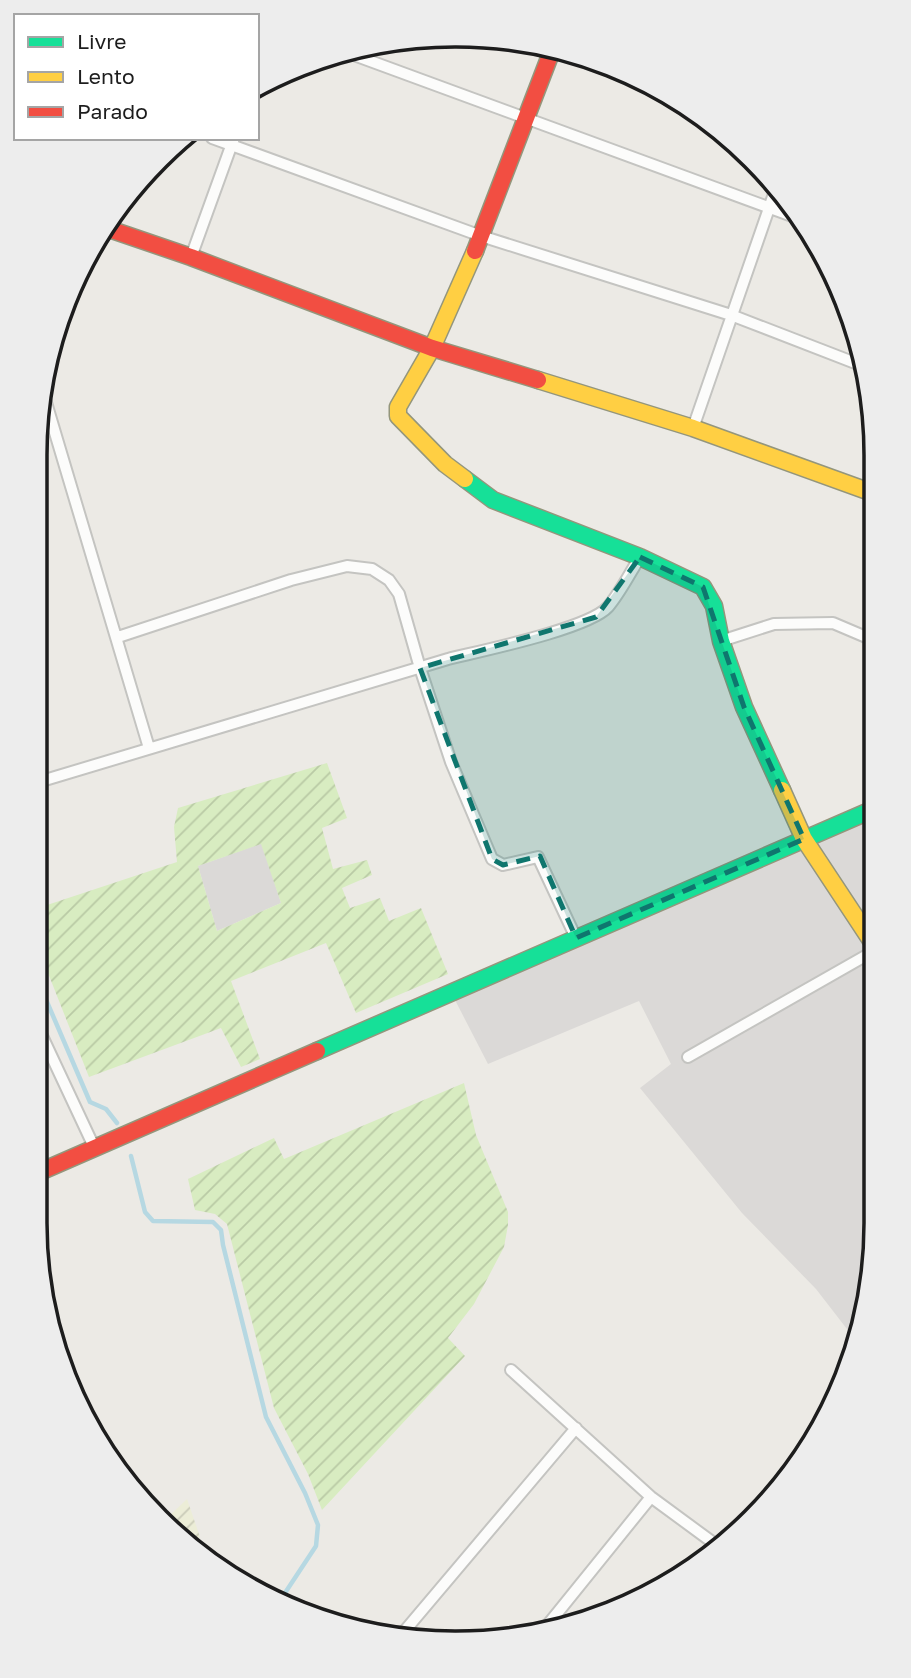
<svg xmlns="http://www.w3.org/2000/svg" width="911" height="1678" viewBox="0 0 911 1678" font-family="'Golos Text',sans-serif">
<defs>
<pattern id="farmland-furrows" width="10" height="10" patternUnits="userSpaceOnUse" patternTransform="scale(1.75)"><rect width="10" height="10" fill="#ecedd7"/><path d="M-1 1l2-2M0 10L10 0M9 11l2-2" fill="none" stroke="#cacbb8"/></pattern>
<pattern id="garden-furrows" width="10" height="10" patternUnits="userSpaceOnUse" patternTransform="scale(1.75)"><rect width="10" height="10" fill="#d8ecc1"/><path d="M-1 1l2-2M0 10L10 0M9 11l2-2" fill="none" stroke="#b9caa5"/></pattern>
</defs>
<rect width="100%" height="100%" fill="#eceae5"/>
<path fill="#dbd9d7" d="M874 810 875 1250 862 1332 857 1342 816 1289 742 1213 640 1088 671 1064 639 1001 488 1064 455 1000 471 985Z
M262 843 281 903 217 931 198 866Z"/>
<path fill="url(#farmland-furrows)" d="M187 1499 200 1537 194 1546 166 1519Z"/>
<path fill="url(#garden-furrows)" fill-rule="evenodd" d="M327 763 347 818 322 828 333 869 367 860 372 875 342 888 350 908 380 898 389 921 421 908 448 974 356 1013 326 943 231 981 260 1059 241 1067 221 1028 89 1077 35 940V909L177 862 174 827 178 808ZM261 844 281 903 217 931 198 866Z
M464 1083 476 1135 508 1212V1225L504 1247 474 1304 448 1338 465 1356 322 1510 308 1474 274 1408 227 1224 215 1214 195 1210 188 1179 274 1138 284 1159Z"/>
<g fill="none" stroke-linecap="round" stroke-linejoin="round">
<path stroke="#b6d8e2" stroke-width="4.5" d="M35 974 90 1102 106 1109 117 1123
M131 1156 145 1212 153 1221 213 1222 221 1230 223 1245 266 1417 305 1493 318 1525 316 1546 281 1599"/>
<defs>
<path id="street" d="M343 51 803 220
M212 138 481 236 731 315 863 366
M191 257 234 138
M42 389 149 748
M693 428 776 188
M118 637 291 580 347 566 372 569 389 580 399 594 420 668 451 762 492 859 503 865 538 857 576 938
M721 641 774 624 833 623 873 640
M35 783 448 659C480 651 588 629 608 607 620 593 630 573 640 557
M35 1021 95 1149
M688 1057 874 951
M511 1370 651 1497 719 1547
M546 1627 651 1497
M402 1634 576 1428"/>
<path id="fast" d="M465 479 493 500 640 557 703 587 714 606 721 641 744 707 782 790
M317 1051 874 809"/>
<path id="slow" d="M538 380 693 428 873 493
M465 479 445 464 398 416V407L432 348 475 251
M782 790 804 839 874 945"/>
<path id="jam" d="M106 228 191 257 432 348 538 380
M475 251 551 53
M35 1174 317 1051"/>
</defs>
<use href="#street" stroke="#c4c4c1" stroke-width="14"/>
<use href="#fast" stroke="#94967c" stroke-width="19"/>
<use href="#slow" stroke="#94967c" stroke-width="19"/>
<use href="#jam" stroke="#94967c" stroke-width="19"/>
<use href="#street" stroke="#fcfcfb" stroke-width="10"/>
<use href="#fast" stroke="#16e098" stroke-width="16"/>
<use href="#slow" stroke="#ffcf43" stroke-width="16"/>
<use href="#jam" stroke="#f24e42" stroke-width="16"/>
</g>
<path fill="#0f766e" fill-opacity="0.2" stroke="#0f766e" stroke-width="5" stroke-dasharray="14 9" stroke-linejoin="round" d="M640 557 703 587 744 707 804 839 576 938 540 856 503 865 492 859 420 668 596 617Z"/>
<path d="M0 0H911V1678H0ZM455 47H456A408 408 0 0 1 864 455V1223A408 408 0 0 1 456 1631H455A408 408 0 0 1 47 1223V455A408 408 0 0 1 455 47Z" fill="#ededed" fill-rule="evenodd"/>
<path fill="none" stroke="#1d1d1d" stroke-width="3.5" d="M455 47H456A408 408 0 0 1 864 455V1223A408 408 0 0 1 456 1631H455A408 408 0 0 1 47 1223V455A408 408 0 0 1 455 47Z"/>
<rect x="14" y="14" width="245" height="126" fill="#ffffff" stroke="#a5a5a5" stroke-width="2"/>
<rect x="28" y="37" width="35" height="10" fill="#16e098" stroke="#a5a5a5" stroke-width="2"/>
<text x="77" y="49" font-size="21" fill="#1d1d1d">Livre</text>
<rect x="28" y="72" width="35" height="10" fill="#ffcf43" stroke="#a5a5a5" stroke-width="2"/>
<text x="77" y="84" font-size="21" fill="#1d1d1d">Lento</text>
<rect x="28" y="107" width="35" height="10" fill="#f24e42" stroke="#a5a5a5" stroke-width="2"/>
<text x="77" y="119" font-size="21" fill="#1d1d1d">Parado</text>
</svg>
